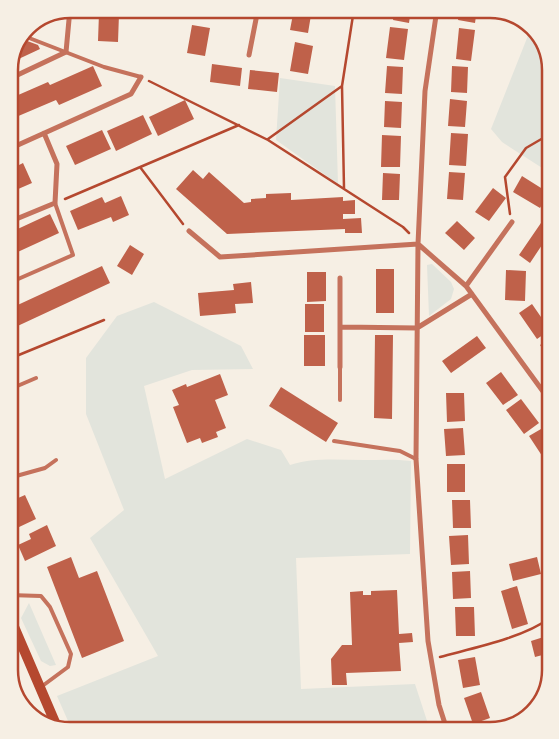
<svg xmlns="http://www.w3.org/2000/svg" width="559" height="739" viewBox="0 0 559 739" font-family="'Asap Condensed',sans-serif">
<rect width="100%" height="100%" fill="#f6efe4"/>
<path fill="#e2e4dc" d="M531 28 540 36 550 70V173L502 142 491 129Z
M280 78 335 86 338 184 276 140Z
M432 264 451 282 454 289 451 299 429 316 427 265Z
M154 302 241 346 253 369 192 370 144 386 165 479 247 439 281 450 290 465C314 457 339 460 364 460 379 460 395 459 411 461L410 554 296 558 301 689 415 684 430 730H72L57 696 158 656 90 538 124 510 86 414V358L117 316Z
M29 603 56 665 50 666 41 661 21 618Z"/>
<path fill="#bf614a" d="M203 9H224L222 16 203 12Z
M294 9H312L308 33 290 30Z
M395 9H411L409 23 393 20Z
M460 9H477L475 23 458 20Z
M99 13 119 14 118 42 98 41Z
M192 25 210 28 205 56 187 53Z
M390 27 408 29 404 60 386 58Z
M459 28 475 30 471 61 456 59Z
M22 39 38 45 40 49 10 63Z
M295 42 313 46 308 74 290 71Z
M212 64 242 68 240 86 210 82Z
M93 66 102 86 59 105 56 100 9 120V99L48 82 50 85Z
M387 66 403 67 402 94 385 93Z
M452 66 468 67 467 93 451 92Z
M250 70 279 73 277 92 248 89Z
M450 99 467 101 465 127 448 126Z
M185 100 194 119 158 136 149 117Z
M385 101 402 102 401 128 384 127Z
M143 115 152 134 116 151 107 131Z
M102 130 111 149 75 165 66 146Z
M451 133 468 134 466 166 449 165Z
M382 135 401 136 400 167H381Z
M23 163 32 183 9 193V170Z
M193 170 203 179 209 172 244 203 251 202V199L266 198V194L291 193V200L343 197V201L355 200V214H343V219L361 218 362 233H345V229L227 234 176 189Z
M449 172 465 173 463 200 447 199Z
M383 173 400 174 399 200H382Z
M522 176 549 193 540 208 513 192Z
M493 188 506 198 489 221 475 212Z
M121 196 129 215 113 222 111 217 78 230 70 211 102 197 105 203Z
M50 214 59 233 9 256V233Z
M543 220 550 225V233L530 263 519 255Z
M457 221 475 238 464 250 445 233Z
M130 245 144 254 132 275 117 266Z
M102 266 110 283 9 330V309Z
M376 269H394V313H376Z
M506 270 526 271 525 301 505 300Z
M307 272H326V301L307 302Z
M251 282 253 303 235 304 236 313 200 316 198 293 234 290 233 284Z
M305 304H324V332H305Z
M532 304 550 330 537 339 519 313Z
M304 335H325V366H304Z
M375 335H393L392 419 374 418Z
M477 336 486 348 451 373 442 361Z
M550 338V360L540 345Z
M501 372 518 395 503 405 486 383Z
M220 374 228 395 215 400 226 428 216 432 218 437 202 443 200 438 187 443 173 407 179 405 172 390 186 384 187 387Z
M281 387 338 423 326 442 269 406Z
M446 393H464L465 421 447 422Z
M521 399 539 423 524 434 506 410Z
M463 428 465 455 446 456 444 429Z
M541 429 550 443V468L529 436Z
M447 464H465V492H447Z
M25 495 36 519 17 528 9 509V502Z
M452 500H470L471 528H453Z
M47 525 56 546 25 561 18 545 31 539 29 534Z
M468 535 469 564 451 565 449 536Z
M71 557 79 578 97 571 124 641 82 658 47 567Z
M537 557 541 574 513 581 509 564Z
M470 571 471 598 453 599 452 572Z
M517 586 528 624 512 629 501 591Z
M397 590 399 634 412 633 413 642 399 643 401 671 346 673 347 685H332L331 659 342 645H352L350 592 363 591V595H371V591Z
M455 607H474L475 636H456Z
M550 635V653L535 657 531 641Z
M475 657 480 685 463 688 458 660Z
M481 692 490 718 473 724 464 698Z
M491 722 495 729 475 730Z"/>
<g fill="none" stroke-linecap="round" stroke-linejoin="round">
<path stroke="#b5482f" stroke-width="2.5" d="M149 81 268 140 403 227 409 233
M268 139 342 86
M140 167 183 224
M344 188 342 86 354 9
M65 199 239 125
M510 214 505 177 526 148 550 134
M9 359 104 320
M440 657C473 648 523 638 550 618"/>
<path stroke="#c5725c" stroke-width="4" d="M24 36 104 67 141 77
M9 283 73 255 55 203
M9 387H15L36 378
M340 400V367
M334 441 393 450 400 451 416 459
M9 478 45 468 56 460
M9 595 41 596 50 607 71 654 68 667 41 687"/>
<path stroke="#c5725c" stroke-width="5" d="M437 9 425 91 418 244 416 459 428 641 439 705 447 730
M249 55 258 9
M9 79 66 52 70 9
M9 149 131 94 141 77
M9 222 55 203 57 164 44 133
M189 231 220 257 418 244 466 286 550 401
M340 278V367
M466 286 512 222
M342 327 417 328 472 294"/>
<path stroke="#b5482f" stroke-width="10" d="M9 615 57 727"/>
</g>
<path d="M0 0H559V739H0ZM70 18H490A52 52 0 0 1 542 70V670A52 52 0 0 1 490 722H70A52 52 0 0 1 18 670V70A52 52 0 0 1 70 18Z" fill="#f6efe4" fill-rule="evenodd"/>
<path fill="none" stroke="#b5482f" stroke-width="2.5" d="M70 18H490A52 52 0 0 1 542 70V670A52 52 0 0 1 490 722H70A52 52 0 0 1 18 670V70A52 52 0 0 1 70 18Z"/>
</svg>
